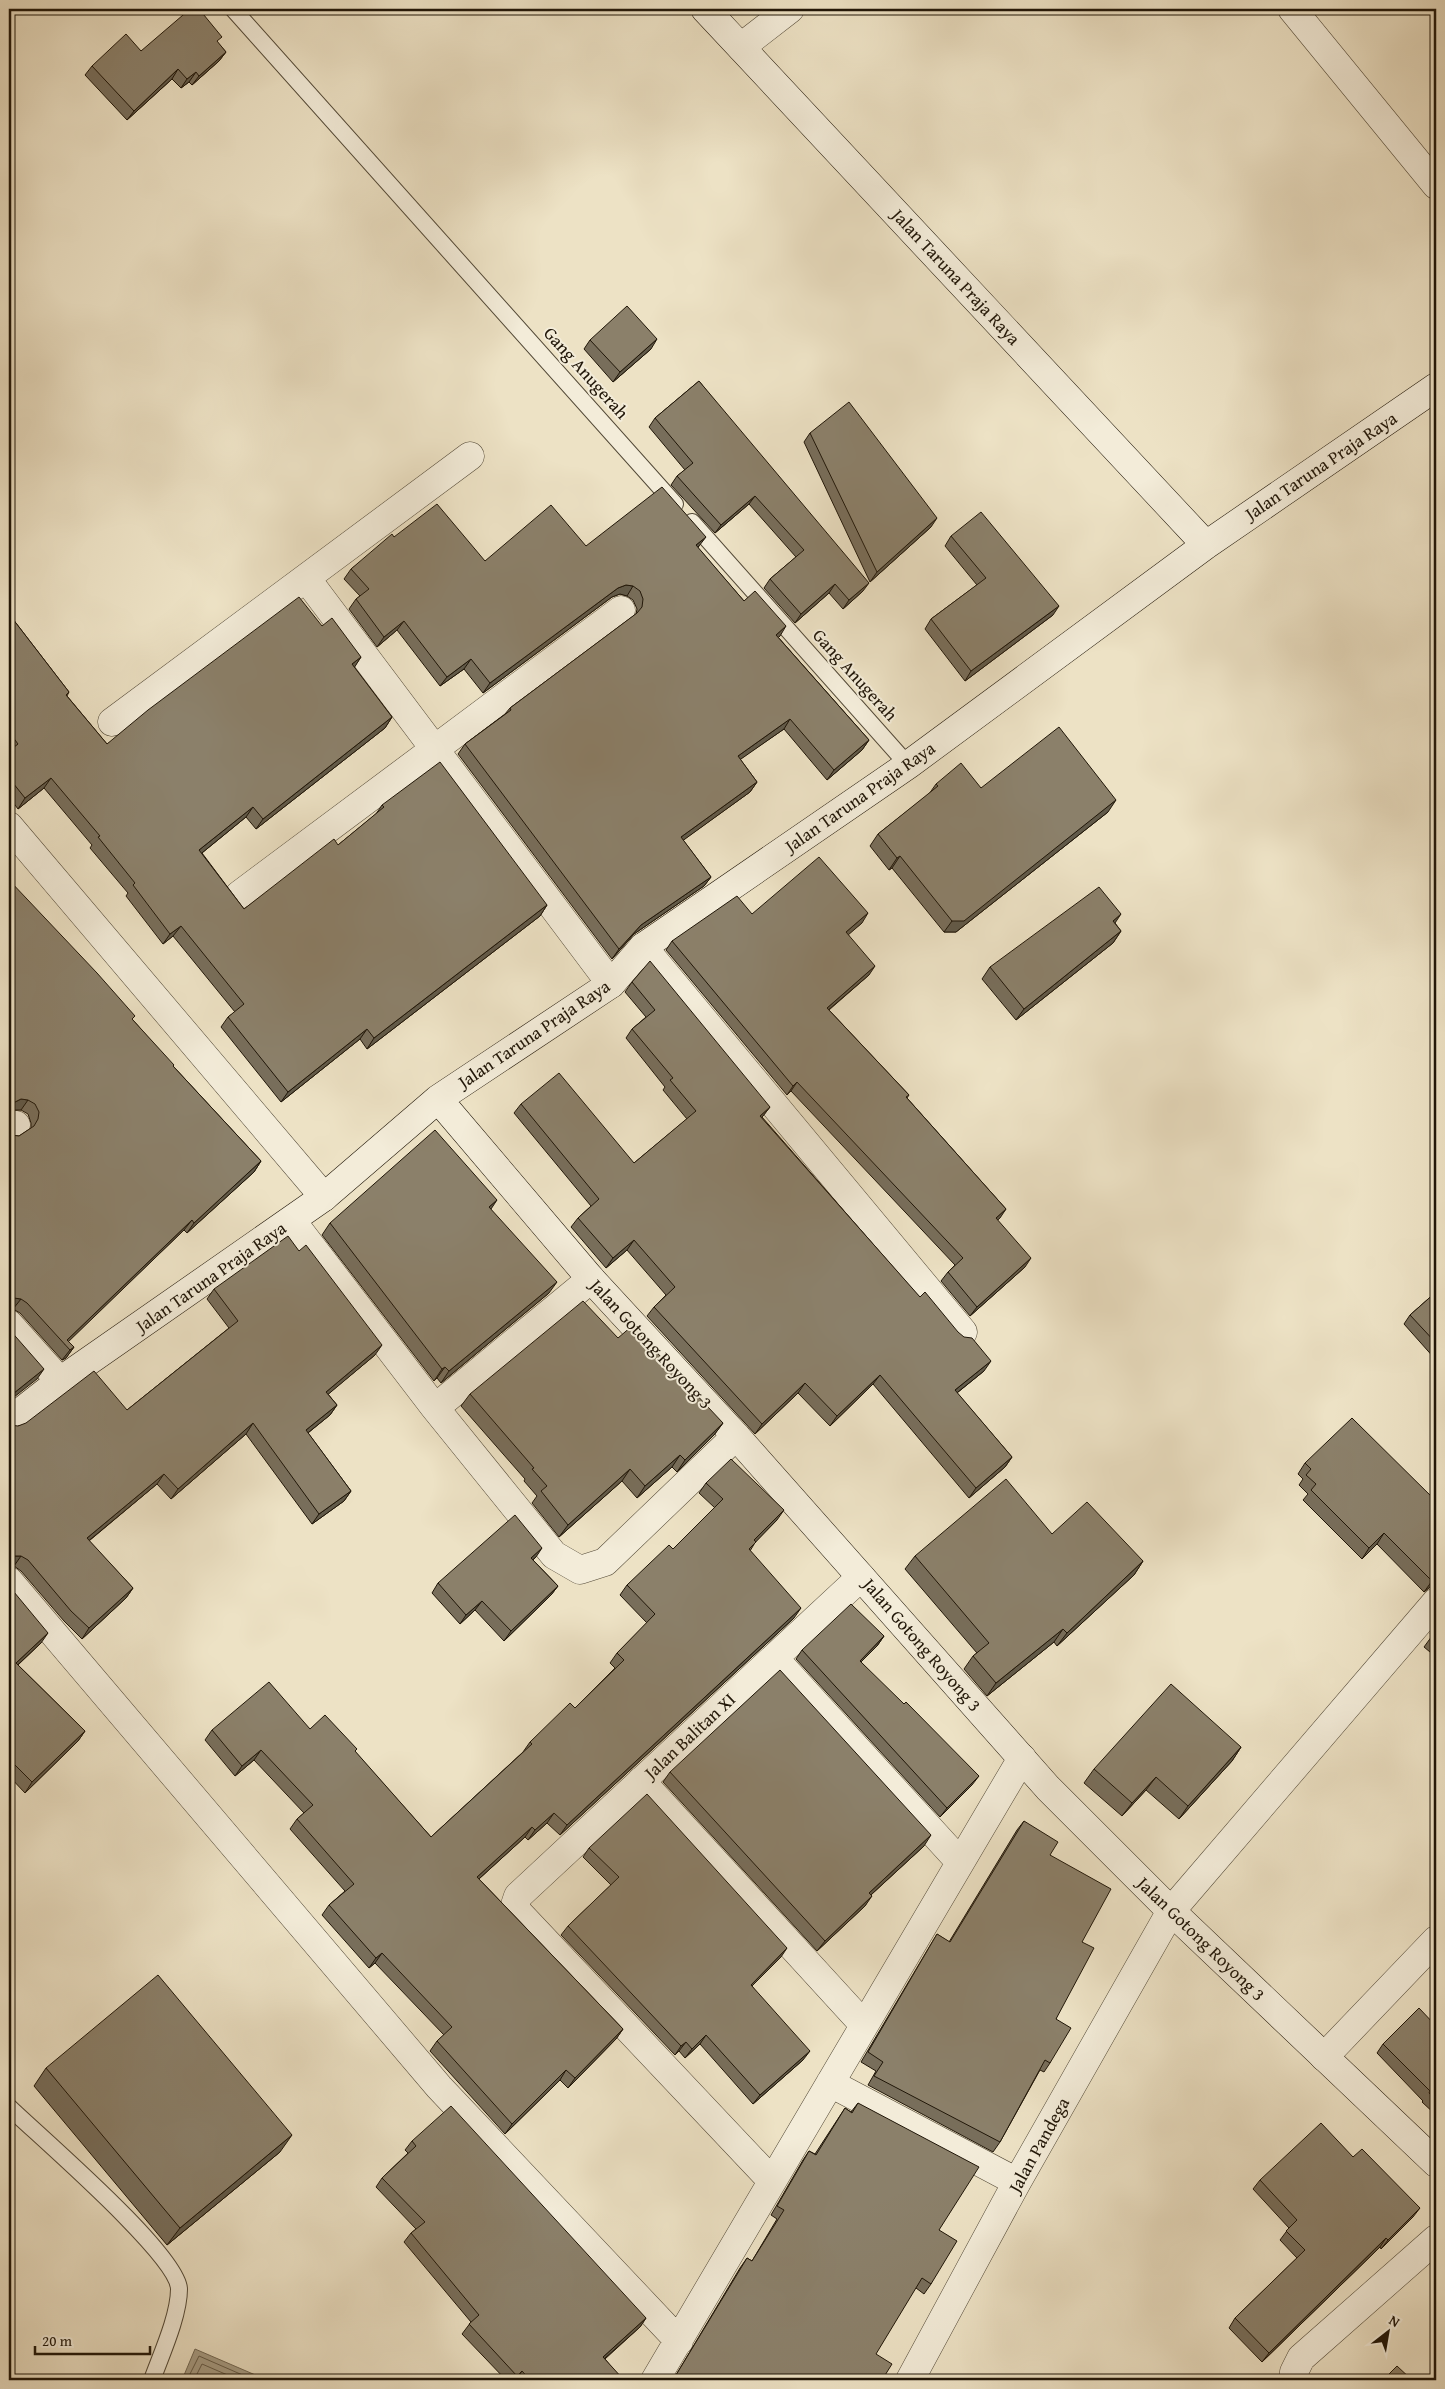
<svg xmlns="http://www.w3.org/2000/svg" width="1445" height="2389" viewBox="0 0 1445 2389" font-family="'Gentium Book Plus',serif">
<rect width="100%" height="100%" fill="#ede2c5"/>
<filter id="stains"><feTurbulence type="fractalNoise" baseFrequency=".004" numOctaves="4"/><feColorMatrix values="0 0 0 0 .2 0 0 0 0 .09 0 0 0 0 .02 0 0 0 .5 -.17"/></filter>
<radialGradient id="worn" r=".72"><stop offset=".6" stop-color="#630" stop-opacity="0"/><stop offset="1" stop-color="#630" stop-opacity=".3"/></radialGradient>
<path fill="#a79d85" stroke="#716753" d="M195 2349 267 2380H182Z"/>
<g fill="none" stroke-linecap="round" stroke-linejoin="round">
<path stroke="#645a46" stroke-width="1" d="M187 2380 199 2356 254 2380
M194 2380 202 2364 239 2380"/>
<defs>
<path id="lane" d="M233 9 675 504
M692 522 908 765
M9 2107C39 2136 178 2255 179 2289 179 2316 161 2355 152 2380"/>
<path id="street" d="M1292 9 1436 185
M741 47 790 9
M306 578 611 984
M112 722 470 456
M9 826 324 1197
M239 895 621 610
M643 947 963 1332
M9 1131 16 1125
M292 1221 435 1408 591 1279
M9 1324 60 1381
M435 1408 554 1555 580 1570 605 1562 736 1436
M9 1581 439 2087 679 2341
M774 1658 960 1862
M641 1781 864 2025
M1324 2057 1436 1940
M830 2083 1017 2182
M772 2181 516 1910 515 1905 518 1896 861 1577
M655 2380 1022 1758
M910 2380 1017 2182 1171 1911 1436 1602
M1293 2380 1294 2372 1301 2358 1436 2239"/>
<path id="secondary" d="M705 9 1206 545
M438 1099 591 1279 736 1436 1048 1788 1171 1911 1436 2163
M9 1421 60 1381 324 1197 438 1099 611 984 643 947 908 765 1206 545 1436 387"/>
</defs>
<use href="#lane" stroke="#534937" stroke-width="18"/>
<use href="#street" stroke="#534937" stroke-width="29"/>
<use href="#secondary" stroke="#201608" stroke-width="29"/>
<use href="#lane" stroke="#f3ecd9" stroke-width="16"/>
<use href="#street" stroke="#f3ecd9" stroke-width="28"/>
<use href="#secondary" stroke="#f3ecd9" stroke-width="28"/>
</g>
<path fill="#786e5b" stroke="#201608" d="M218 43 226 52 219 61 192 85 189 82 181 88 172 79 127 120 85 75 92 66 141 51Z
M590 340 651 349 613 382 584 349Z
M699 381 863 591 843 609 829 593 795 623 764 588 770 579 796 557 749 504 715 533 671 485 677 476 685 470 649 427 655 418Z
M810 433 931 527 870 582 804 442Z
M951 536 1053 615 965 681 925 629 931 619 977 585 945 546Z
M394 537 485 561 586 546H699L698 548 744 601 780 636 778 637 869 740 862 750 827 780 784 729 740 759 757 782 750 792 683 840 711 877 704 886 634 934 612 959 458 754 465 744 505 714 510 708 636 614 637 609 633 600 627 596 620 594 612 597 483 693 464 669 440 686 397 630 377 647 349 609 356 599 360 596 344 579 351 569Z
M9 614 69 692 67 696 107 744 322 626 361 657 354 667 392 717 385 728 256 829 246 817 202 853 244 909 338 845 376 814 382 805 547 905 540 916 367 1049 360 1039 281 1102 221 1027 228 1017 235 1012 173 936 163 944 126 896 128 893 90 848 92 845 44 788 18 809 9 797Z
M936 784 981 788 1108 812 956 932H944L892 868 889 870 870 846 878 834 929 794Z
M752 914 862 923 848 934 869 975 829 1010 909 1095 907 1098 1006 1209 997 1220 1025 1267 970 1316 941 1281 948 1272 955 1265 791 1091 787 1095 666 950 672 941Z
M1115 923 1121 931 1113 943 1016 1020 982 979 990 967Z
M632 982 770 1107 762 1117 984 1371 957 1393 1012 1457 1005 1467 969 1498 873 1384 830 1426 798 1393 755 1434 647 1316 654 1307 666 1295 627 1250 606 1268 571 1227 578 1218 591 1206 514 1113 521 1104 634 1163 687 1119 663 1090 665 1087 626 1038 632 1029 646 1017 625 992Z
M133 1020 173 1066 261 1161 254 1172 187 1233 184 1230 68 1341 74 1347 66 1358 62 1360 20 1313 13 1309H9V1134L11 1135 19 1136 31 1128V1123L28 1114 21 1110H14Z
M490 1209 549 1293 441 1383 437 1378 434 1381 322 1235 330 1223Z
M214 1289 375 1355 328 1394 337 1405 330 1415 308 1433 351 1491 344 1501 312 1524 246 1434 171 1499 157 1484 89 1541 133 1588 126 1598 82 1639 64 1621 21 1571 14 1566 18 1426 127 1410 229 1328 207 1299Z
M1436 1292V1360L1404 1324 1410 1315Z
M618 1338 723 1423 714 1435 677 1472 672 1467 637 1498 622 1481 559 1537 532 1503 537 1496 524 1481 525 1479 461 1406 470 1394Z
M1305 1463 1436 1501V1587H1430L1424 1592 1377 1544 1362 1559 1303 1500 1308 1494 1299 1485 1303 1479 1298 1474Z
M706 1483 777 1520 756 1541 750 1551 794 1618 560 1835 547 1823 528 1840 525 1837 479 1879 623 2029 616 2039 568 2088 560 2080 505 2134 430 2051 437 2041 444 2035 375 1963 369 1968 322 1915 329 1905 345 1891 290 1829 297 1819 304 1813 254 1760 235 1776 205 1740 212 1730 310 1729 355 1752 431 1837 523 1752 530 1742 575 1708 615 1668 610 1663 617 1653 647 1623 620 1595 627 1585 673 1549 715 1508 699 1493Z
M1052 1534 1143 1561 1134 1575 1057 1646 1054 1642 987 1696 964 1669 973 1656 977 1653 905 1569 915 1556Z
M536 1557 533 1560 558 1586 551 1595 504 1641 475 1610 460 1624 432 1593 438 1583Z
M9 1586 41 1643 18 1665 85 1731 78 1741 25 1793 9 1776Z
M1436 1624V1657L1424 1647 1432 1636 1430 1634Z
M884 1636 877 1646 861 1662 972 1785 940 1817 796 1659 802 1650Z
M1241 1747 1232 1761 1179 1819 1146 1790 1122 1816 1084 1783 1094 1769Z
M670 1772 924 1846 871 1895 865 1906 817 1951 663 1782Z
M1024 1821 1050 1855 1082 1942 1056 2019 1050 2063 1044 2072 1040 2070 1000 2142 993 2152 868 2085 876 2071 861 2062 931 1944 937 1934 949 1942 1017 1830Z
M589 1848 781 1957 752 1986 803 2060 753 2104 700 2044 685 2058 679 2051 675 2055 561 1935 568 1926 611 1885 583 1857Z
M1436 2026V2115L1422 2102 1423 2101 1377 2053 1383 2044Z
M46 2068 280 2152 167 2245 34 2086Z
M858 2103 939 2230 931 2284 924 2294 916 2288 673 2380 740 2268 747 2258 752 2261 777 2219 771 2215 803 2160 809 2151 815 2154 845 2108 851 2112Z
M412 2141 646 2318 640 2327 605 2359 622 2380H506L462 2334 471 2322 404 2242 411 2233 416 2229 376 2187 382 2178 408 2153 405 2150Z
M1353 2157 1413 2217 1381 2249 1380 2247 1262 2362 1229 2328 1235 2318 1297 2258 1280 2240 1289 2228 1253 2189 1260 2180Z"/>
<path fill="#615a4a" stroke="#201608" d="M226 52 219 61 192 85 199 76Z
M178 69 172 79 127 120 134 111Z
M196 72 189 82 181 88 187 79Z
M657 339 651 349 613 382 620 372Z
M755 496 749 504 715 533 721 525Z
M937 518 931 527 870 582 877 572Z
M706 537 699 546 689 555 696 545Z
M869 583 863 591 843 609 849 600Z
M835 584 829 593 795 623 801 614Z
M626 585 633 586 627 596 620 594 612 597 483 693 490 683 618 588Z
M1059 606 1053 615 965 681 971 671Z
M404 621 397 630 377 647 384 637Z
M786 626 780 636 770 645 776 635Z
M361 657 354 668 352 664Z
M471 659 464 669 440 686 447 677Z
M392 717 385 728 256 829 263 819Z
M790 719 784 729 731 766 738 756Z
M869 740 862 750 827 780 834 770Z
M51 778 44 788 18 809 25 798Z
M757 782 750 792 674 847 681 837Z
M1116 800 1108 812 956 932H944L952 921Z
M253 807 246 817 192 861 199 850Z
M900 856 892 868 889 870 897 858Z
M711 877 704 886 634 934 612 959 619 949 641 925Z
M547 905 540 916 367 1049 374 1038Z
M868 913 862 923 840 942 846 932Z
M1121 914 1113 926V921Z
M181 926 173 936 163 944 170 934Z
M1121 931 1113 943 1016 1020 1024 1009Z
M875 966 869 975 820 1017 827 1008Z
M367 1029 360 1039 281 1102 288 1092Z
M797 1082 791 1091 787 1095 793 1086Z
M21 1099 28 1100 21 1110H14L9 1112V1107L13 1103Z
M770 1107 763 1116 753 1125 760 1116Z
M261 1161 254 1172 187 1233 194 1223Z
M497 1200 489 1212V1207Z
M1006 1209 1000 1218 989 1228 996 1218Z
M192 1220 184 1230 65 1345 67 1340Z
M634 1240 627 1250 606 1268 613 1258Z
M1031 1258 1025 1267 970 1316 977 1307Z
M557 1282 549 1293 441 1383 449 1371Z
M14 1298 21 1299 13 1309H9V1301Z
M382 1345 375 1355 319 1402 326 1392Z
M74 1347 66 1358 62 1360 70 1350Z
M991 1361 984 1371 948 1400 955 1390Z
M445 1367 437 1378 434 1381 442 1369Z
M44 1369 37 1379 9 1401V1397Z
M880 1375 873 1384 830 1426 837 1416Z
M805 1383 798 1393 755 1434 762 1424Z
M337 1405 330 1415 299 1440 306 1430Z
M253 1423 246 1434 171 1499 178 1489Z
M723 1423 714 1435 677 1472 685 1460Z
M680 1455 672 1467 637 1498 645 1486Z
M1012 1457 1005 1467 969 1498 976 1488Z
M630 1469 622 1481 559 1537 568 1525Z
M164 1474 157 1484 80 1548 87 1538Z
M351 1491 344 1501 312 1524 319 1514Z
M784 1510 777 1520 748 1550 754 1540Z
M1384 1533 1377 1544 1362 1559 1369 1548Z
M542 1548 536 1557 524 1567 531 1558Z
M14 1556H21L14 1566H9V1558Z
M1143 1561 1134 1575 1057 1646 1067 1633Z
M1436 1578V1587H1430L1424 1592 1432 1581Z
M558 1586 551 1595 504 1641 511 1631Z
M133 1588 126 1598 82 1639 89 1628Z
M482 1601 475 1610 460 1624 466 1615Z
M801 1608 794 1618 560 1835 567 1825Z
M1063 1629 1054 1642 987 1696 996 1683Z
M48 1633 41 1643 9 1673 16 1663Z
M884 1636 877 1646 853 1670 860 1661Z
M85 1731 78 1741 25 1793 32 1782Z
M1241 1747 1232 1761 1179 1819 1188 1806Z
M261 1750 254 1760 235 1776 242 1766Z
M979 1776 972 1785 940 1817 947 1808Z
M1156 1777 1146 1790 1122 1816 1132 1803Z
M554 1813 547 1823 528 1840 535 1830Z
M532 1827 525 1837 470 1887 477 1877Z
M931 1835 924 1846 862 1903 869 1893Z
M872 1896 865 1906 817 1951 825 1941Z
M787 1948 781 1957 744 1994 751 1985Z
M382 1953 375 1963 369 1968 376 1958Z
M623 2029 616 2039 568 2088 575 2078Z
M706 2035 700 2044 685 2058 692 2049Z
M686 2042 679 2051 675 2055 681 2046Z
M810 2051 803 2060 753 2104 760 2095Z
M566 2070 560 2080 505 2134 512 2124Z
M292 2135 280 2152 167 2245 180 2228Z
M1420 2208 1413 2217 1381 2249 1388 2240Z
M1386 2238 1380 2247 1262 2362 1269 2353Z
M646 2318 640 2327 596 2366 603 2357Z
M522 2371 516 2380H514L517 2376Z"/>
<path fill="#8b806a" stroke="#201608" d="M190 9H199L222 37 217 41 226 52 199 76 196 72 187 79 178 69 134 111 92 66 126 34 141 51Z
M627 306 657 339 620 372 590 340Z
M699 381 869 583 849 600 835 584 801 614 770 579 804 550 755 496 721 525 677 476 693 463 655 418Z
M849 402 937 518 877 572 810 433Z
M662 487 706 537 696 545 744 601 755 591 786 626 776 635 869 740 834 770 790 719 738 756 757 782 681 837 711 877 641 925 619 949 465 744 511 710 510 708 637 613 642 607 643 599 640 591 633 586 626 585 618 588 490 683 471 659 447 677 404 621 384 637 356 599 369 589 351 569 392 534 394 537 437 504 485 561 551 505 586 546Z
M981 512 1059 606 971 671 931 619 986 578 951 536Z
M299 597 322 626 332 618 361 657 352 664 392 717 263 819 253 807 199 850 244 909 334 839 338 845 384 807 382 805 440 762 547 905 374 1038 367 1029 288 1092 228 1017 244 1004 181 926 170 934 133 885 135 883 98 837 100 836 51 778 25 798 9 778V751L18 744 9 732V614L69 692 66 695 107 744 148 710Z
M1059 727 1116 800 964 921H952L900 856 897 858 878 834 938 786 936 784 961 763 981 788Z
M819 857 868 913 846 932 875 966 827 1008 909 1095 906 1097 1006 1209 996 1218 1031 1258 977 1307 948 1272 963 1258 797 1082 793 1086 672 941 737 896 752 914Z
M9 880 97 973 135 1016 132 1019 174 1065 173 1066 261 1161 194 1223 192 1220 67 1340 74 1347 70 1350 27 1303 21 1299 14 1298 9 1301V1134L11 1135 19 1136 34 1126 38 1119 39 1112 35 1104 28 1100 21 1099 13 1103 9 1107Z
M1099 887 1121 914 1113 921 1121 931 1024 1009 990 967Z
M650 961 770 1107 760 1116 920 1297 925 1292 958 1332 964 1337 972 1338 991 1361 955 1390 1012 1457 976 1488 880 1375 837 1416 805 1383 762 1424 654 1307 675 1287 634 1240 613 1258 578 1218 599 1199 521 1104 559 1073 634 1163 696 1111 670 1080 673 1078 632 1029 655 1010 632 982Z
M435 1130 497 1200 489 1207 557 1282 449 1371 445 1367 442 1369 330 1223Z
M288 1236 299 1251 306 1245 382 1345 326 1392 337 1405 306 1430 351 1491 319 1514 253 1423 178 1489 164 1474 87 1538 133 1588 89 1628 71 1611 28 1560 21 1556H14L9 1558V1427L10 1425 18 1426 26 1423 94 1371 127 1410 238 1321 214 1289Z
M1436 1292V1343L1410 1315Z
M583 1301 618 1338 632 1326 723 1423 685 1460 680 1455 645 1486 630 1469 568 1525 541 1491 547 1486 532 1469 534 1468 470 1394Z
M9 1329 44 1369 9 1397Z
M1352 1418 1436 1501V1578L1432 1581 1384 1533 1369 1548 1311 1490 1316 1484 1306 1475 1311 1469 1305 1463Z
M731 1459 784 1510 754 1540 756 1542 749 1549 801 1608 567 1825 554 1813 535 1830 532 1827 477 1877 623 2029 575 2078 566 2070 512 2124 437 2041 452 2027 382 1953 376 1958 329 1905 354 1884 297 1819 313 1805 261 1750 242 1766 212 1730 269 1682 310 1729 325 1715 357 1749 355 1751 431 1837 532 1744 530 1742 570 1703 575 1708 624 1660 617 1653 655 1614 627 1585 669 1545 673 1549 723 1499 706 1483Z
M1006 1479 1052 1534 1087 1502 1143 1561 1067 1633 1063 1629 996 1683 973 1656 989 1643 915 1556Z
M515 1515 542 1548 531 1558 558 1586 511 1631 482 1601 466 1615 438 1583Z
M9 1586 48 1633 16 1663 85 1731 32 1782 9 1759Z
M851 1604 884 1636 860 1661 904 1704 906 1702 979 1776 947 1808 802 1650Z
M1436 1631V1640L1432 1636Z
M780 1670 931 1835 869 1893 872 1896 825 1941 670 1772Z
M1171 1684 1241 1747 1188 1806 1156 1777 1132 1803 1094 1769Z
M647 1794 787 1948 751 1985 810 2051 760 2095 706 2035 692 2049 686 2042 681 2046 568 1926 619 1877 589 1848Z
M1024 1821 1058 1842 1050 1855 1111 1889 1082 1942 1094 1948 1056 2019 1071 2028 1050 2063 1045 2060 1000 2142 874 2076 883 2062 868 2052 937 1934 950 1942Z
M158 1975 292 2135 180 2228 46 2068Z
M1419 2008 1436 2026V2100L1429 2093 1430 2091 1383 2044Z
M858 2103 979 2167 939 2230 957 2241 931 2284 922 2278 876 2354 892 2364 882 2380H673L747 2258 752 2261 784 2210 777 2206 809 2151 816 2155 845 2108 852 2113Z
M451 2106 646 2318 603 2357 623 2379 622 2380H530L522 2371 517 2376 469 2324 479 2315 411 2233 425 2222 382 2178 416 2146 412 2141Z
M1321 2123 1353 2157 1362 2149 1420 2208 1388 2240 1386 2238 1269 2353 1235 2318 1305 2250 1286 2231 1297 2220 1260 2180Z
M1397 2366 1412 2380H1383Z"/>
<g text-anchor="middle" stroke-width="4" stroke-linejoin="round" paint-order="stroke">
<g font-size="18" fill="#201608" stroke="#f3ecd9">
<text transform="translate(956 277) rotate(47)" y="6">Jalan Taruna Praja Raya</text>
<text transform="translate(586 373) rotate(48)" y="6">Gang Anugerah</text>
<text transform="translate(1321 466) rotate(-34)" y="6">Jalan Taruna Praja Raya</text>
<text transform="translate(855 675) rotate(48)" y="6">Gang Anugerah</text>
<text transform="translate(860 797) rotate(-35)" y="6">Jalan Taruna Praja Raya</text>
<text transform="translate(534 1034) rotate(-34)" y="6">Jalan Taruna Praja Raya</text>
<text transform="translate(211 1277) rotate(-35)" y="6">Jalan Taruna Praja Raya</text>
<text transform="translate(651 1344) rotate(47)" y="6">Jalan Gotong Royong 3</text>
<text transform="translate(922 1645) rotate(49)" y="6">Jalan Gotong Royong 3</text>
<text transform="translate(690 1736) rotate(-43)" y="6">Jalan Balitan XI</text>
<text transform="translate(1201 1939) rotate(44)" y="6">Jalan Gotong Royong 3</text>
<text transform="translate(1039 2145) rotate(-61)" y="6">Jalan Pandega</text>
</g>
</g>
<rect width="1445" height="2389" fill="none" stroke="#ede2c5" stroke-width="30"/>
<rect x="10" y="10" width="1425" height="2369" fill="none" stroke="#201608" stroke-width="2.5"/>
<rect x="15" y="15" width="1415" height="2359" fill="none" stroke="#201608"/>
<g transform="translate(1388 2332) rotate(31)" stroke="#f3ecd9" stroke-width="4" paint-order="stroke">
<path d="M0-4L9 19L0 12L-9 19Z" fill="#201608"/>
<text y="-8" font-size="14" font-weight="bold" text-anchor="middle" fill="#201608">N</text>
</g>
<path d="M35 2346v8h115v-8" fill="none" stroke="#201608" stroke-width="2.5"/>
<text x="42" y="2346" font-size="15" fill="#201608" stroke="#f3ecd9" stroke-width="4" paint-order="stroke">20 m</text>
<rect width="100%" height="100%" filter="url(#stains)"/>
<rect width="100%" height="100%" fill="url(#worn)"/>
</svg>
